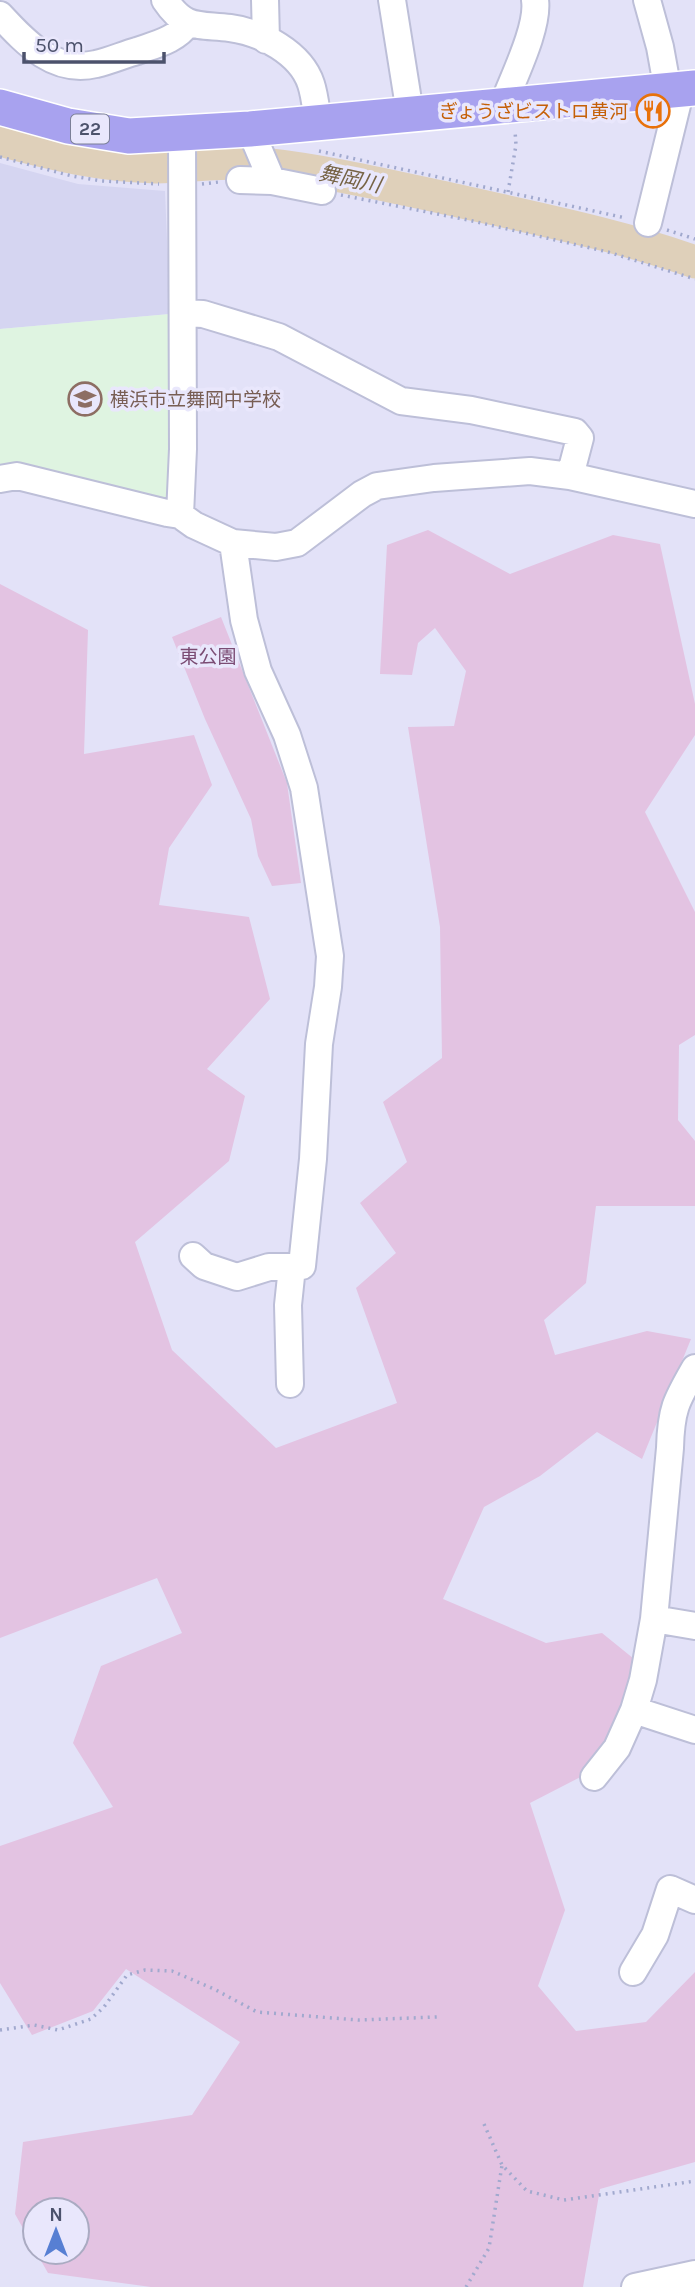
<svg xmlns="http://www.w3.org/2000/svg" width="695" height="2287" viewBox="0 0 695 2287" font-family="Karla,'Noto Sans JP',sans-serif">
<rect width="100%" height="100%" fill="#e3e2f8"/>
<path fill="#d5d5f1" d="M0 163 78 184 165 191 170 314 0 329Z"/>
<path fill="#dff4e1" d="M170 314V498L167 506 0 472V329Z"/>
<path fill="#e3c3e2" d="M428 530 510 574 613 535 660 544 695 704V735L645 812 695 912V1035L679 1045 678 1120 695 1141V1206H596L586 1283 544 1320 555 1355 647 1331 691 1339 642 1459 597 1432 540 1476 484 1507 443 1599 546 1643 602 1633 639 1663 596 1769 530 1803 565 1910 538 1986 576 2031 646 2022 695 1972V2162L600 2189 583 2287H151L48 2273 36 2252H77V2210H35V2250L15 2214 23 2142 192 2115 240 2042 126 1969 93 2011 32 2035 0 1983V1846L113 1807 73 1743 101 1666 182 1633 157 1578 0 1638V584L88 630 84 754 194 735 212 785 169 848 159 905 249 917 270 999 207 1069 245 1096 229 1161 135 1242 172 1350 276 1448 397 1403 356 1288 396 1253 360 1203 407 1162 383 1102 442 1058 440 927 408 727 454 726 466 671 435 628 418 643 412 675 380 674 387 545Z
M221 617 287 783 301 883 272 886 258 856 251 819 205 719 172 637Z"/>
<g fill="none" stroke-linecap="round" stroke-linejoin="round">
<path stroke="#dfd0ba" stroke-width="33" d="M0 140C51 154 102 166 156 167 191 167 226 160 262 164 328 171 394 187 459 201 538 219 619 235 695 262"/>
<defs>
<path id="minor" d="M165 0C185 30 198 24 230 28 261 32 301 53 311 84 315 96 316 110 318 122
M265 0 266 40
M392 0 410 113
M647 0 660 47 668 91
M0 15C26 43 54 74 96 64 110 61 123 55 137 51 157 44 176 40 188 23
M503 105C513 78 539 27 535 0
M250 129 272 181 322 191
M240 180 272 181
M648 223 681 89
M183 313 203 314 279 337 401 401 471 410 575 432 580 438 570 476
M0 479 17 476 167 513 180 515 194 525 233 543 276 547 297 543 362 494 377 486 434 478 530 471 570 476 695 504
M180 515 183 449 182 134
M233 543 244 620 258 671 287 735 304 788 330 956 328 987 319 1044 313 1159 302 1266 292 1267 288 1305 290 1384
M193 1256 204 1266 237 1277 269 1267H292
M654 1619 695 1626
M634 1710 695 1730
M594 1777 617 1748 634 1710 643 1680 654 1619 670 1448C671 1409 676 1401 695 1368
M633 1972 655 1935 670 1889 695 1900
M635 2287 695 2274"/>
<path id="major" d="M0 107 68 126 129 136 250 129 695 88"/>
</defs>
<use href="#minor" stroke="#bdbfd8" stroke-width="30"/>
<use href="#major" stroke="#fff" stroke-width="38"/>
<path stroke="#a1a9ce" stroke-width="3.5" stroke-dasharray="2 5" stroke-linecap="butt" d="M319 151 626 218
M0 157 72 176 102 181 159 184
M202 184 219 182
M508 192 516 145 515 131
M341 195 468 220 608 252 695 279
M667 230 695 239
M0 2030 34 2025 58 2030 91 2019 104 2007 127 1975 145 1970 172 1971 214 1989 257 2012 358 2020 437 2017
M484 2124 502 2165 527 2191 564 2200 695 2181
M466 2287 489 2248 502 2165"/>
<use href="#minor" stroke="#fff" stroke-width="26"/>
<use href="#major" stroke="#a8a2ef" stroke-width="35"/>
</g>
<defs>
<symbol id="restaurant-ring" viewBox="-11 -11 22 22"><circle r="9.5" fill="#e9e7fc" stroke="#e8710a" stroke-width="1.5"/><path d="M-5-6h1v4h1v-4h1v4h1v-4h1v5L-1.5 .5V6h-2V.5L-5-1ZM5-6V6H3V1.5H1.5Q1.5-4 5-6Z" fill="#e8710a"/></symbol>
<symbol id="school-ring" viewBox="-11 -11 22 22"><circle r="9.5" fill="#e9e7fc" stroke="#8d6e63" stroke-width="1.5"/><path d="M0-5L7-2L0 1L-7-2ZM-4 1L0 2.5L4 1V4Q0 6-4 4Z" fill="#8d6e63"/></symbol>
</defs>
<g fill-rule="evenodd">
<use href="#restaurant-ring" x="634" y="92" width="38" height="38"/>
<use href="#school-ring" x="66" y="380" width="38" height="38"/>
</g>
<g text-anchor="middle" stroke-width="7" stroke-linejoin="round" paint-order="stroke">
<rect fill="#e9e7fc" stroke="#7b7f97" stroke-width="2" x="71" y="114.5" width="38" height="29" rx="5"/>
<g font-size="18" font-weight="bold" fill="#4c526c">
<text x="90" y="135">22</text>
</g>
<g font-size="19" fill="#c56008" stroke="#e9e7fc" text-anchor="end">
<text x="628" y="118">ぎょうざビストロ黄河</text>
</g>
<g font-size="19" fill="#785e54" stroke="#e9e7fc" text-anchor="start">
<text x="110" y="406">横浜市立舞岡中学校</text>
</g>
<g font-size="19" fill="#7b4c74" stroke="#e9e7fc">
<text x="208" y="663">東公園</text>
</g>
<g font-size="21" font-style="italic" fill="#776446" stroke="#e9e7fc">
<text transform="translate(350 179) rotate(12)" y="7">舞岡川</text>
</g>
</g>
<g transform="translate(56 2231)"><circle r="33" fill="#e9e7fc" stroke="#aaabc2" stroke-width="2"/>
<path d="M0-5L12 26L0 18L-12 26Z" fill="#577fd3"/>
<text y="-10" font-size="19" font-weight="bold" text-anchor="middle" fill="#4c526c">N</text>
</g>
<path d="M24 52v10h140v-10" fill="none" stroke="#4c526c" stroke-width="3.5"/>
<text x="35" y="52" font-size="21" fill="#4c526c" stroke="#e9e7fc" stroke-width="5" paint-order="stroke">50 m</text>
</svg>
